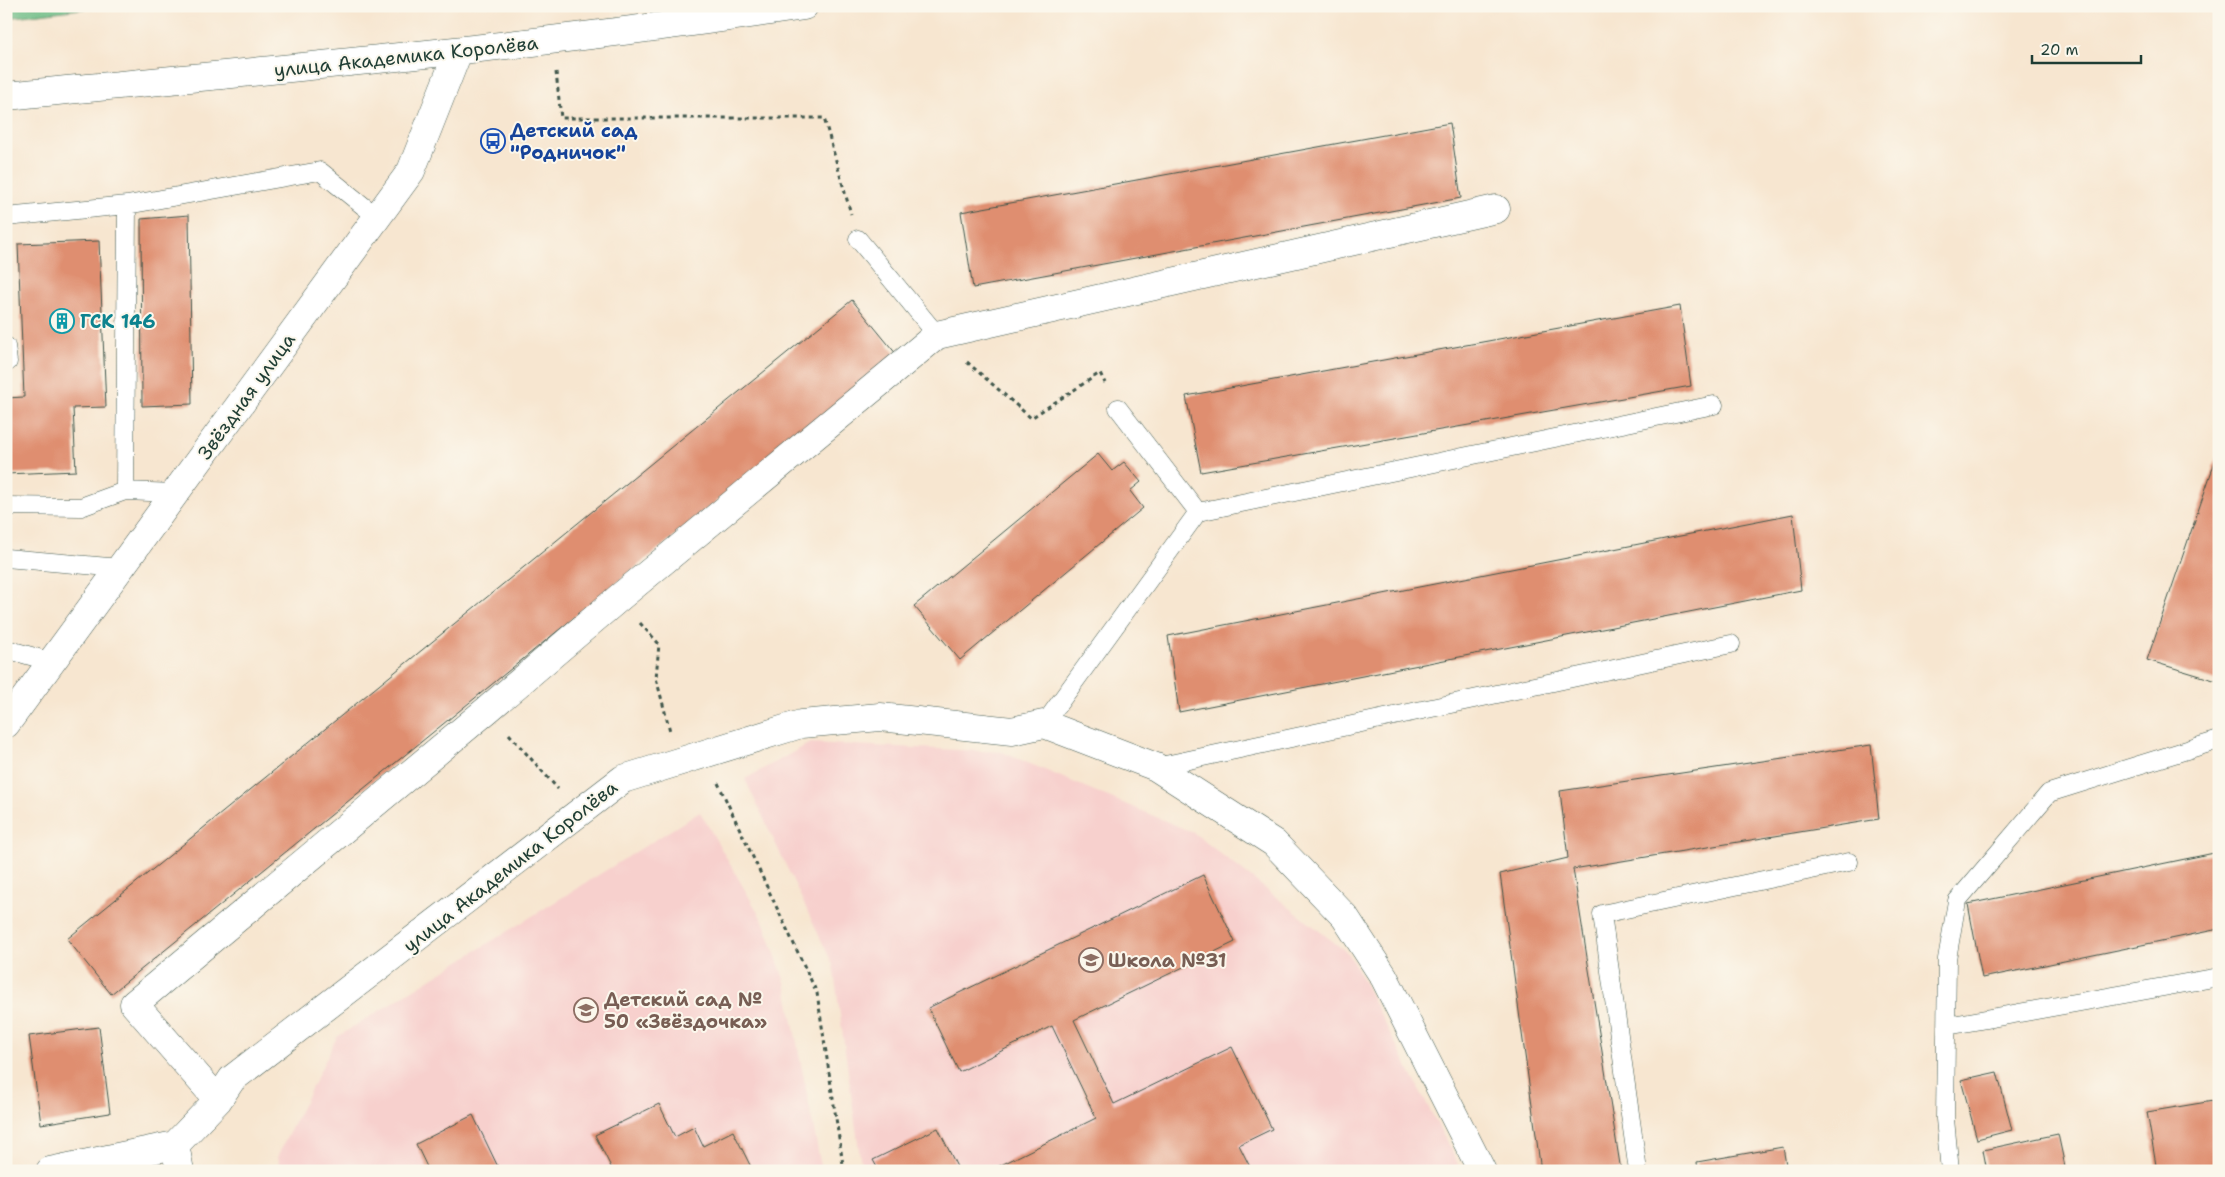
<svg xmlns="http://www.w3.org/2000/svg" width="2225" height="1177" viewBox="0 0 2225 1177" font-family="'Shantell Sans',sans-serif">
<rect width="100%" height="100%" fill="#fbf7ec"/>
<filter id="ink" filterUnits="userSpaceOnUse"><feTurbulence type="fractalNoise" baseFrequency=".02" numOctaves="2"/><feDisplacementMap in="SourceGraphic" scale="10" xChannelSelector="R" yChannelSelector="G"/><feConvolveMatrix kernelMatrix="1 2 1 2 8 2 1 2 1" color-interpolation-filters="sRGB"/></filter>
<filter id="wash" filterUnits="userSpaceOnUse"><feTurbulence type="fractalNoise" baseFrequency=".0096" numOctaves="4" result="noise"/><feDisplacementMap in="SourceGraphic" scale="20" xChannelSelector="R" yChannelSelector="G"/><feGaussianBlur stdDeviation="1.12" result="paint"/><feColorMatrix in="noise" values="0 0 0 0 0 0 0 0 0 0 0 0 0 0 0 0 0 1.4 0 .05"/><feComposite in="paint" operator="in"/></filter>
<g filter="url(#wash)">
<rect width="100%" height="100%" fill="#f7e6d0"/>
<path fill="#f7d0cd" d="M810 743 1002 752 1194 833 1349 954 1458 1164 1452 1171H862L833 965 745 779Z
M700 812 764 923 785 982 822 1171H280L278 1155 337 1037Z"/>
<path fill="#71be88" stroke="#487e5e" d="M6 6H106L6 18Z"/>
<g id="blocks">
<path fill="#df8e70" d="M1450 123 1461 198 973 288 961 212Z
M189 215 192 404 142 406 141 219Z
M99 241 106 407 73 408 76 471 6 474V398L24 397 18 244Z
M852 300 897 355 111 994 67 939Z
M1680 306 1691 386 1201 472 1186 396Z
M2219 450V675L2217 681 2147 660Z
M1098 454 1112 471 1124 462 1141 482 1130 491 1143 508 960 660 914 606Z
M1793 514 1801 590 1179 712 1168 636Z
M1871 745 1879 819 1573 869 1621 1171H1541L1500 874 1568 858 1560 791Z
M2219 852V929L1982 978 1968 904Z
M1203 875 1235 942 1074 1020 1114 1104 1232 1047 1272 1129 1239 1145 1252 1171H989L1096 1118 1052 1026 959 1072 928 1008Z
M99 1027 110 1113 41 1124 29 1036Z
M1997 1072 2012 1130 1977 1139 1961 1080Z
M2219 1100V1171H2157L2147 1112Z
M659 1104 675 1137 694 1127 703 1146 733 1131 753 1171H613L595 1135Z
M473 1115 500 1171H425L428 1169 416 1144Z
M938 1128 959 1171H879L873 1160Z
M2058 1134 2066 1171H1987L1983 1150Z
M1783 1147 1787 1171H1698L1697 1162Z"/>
</g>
</g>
<g filter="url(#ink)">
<use href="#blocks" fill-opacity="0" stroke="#3f564b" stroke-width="1"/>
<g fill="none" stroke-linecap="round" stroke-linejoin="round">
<defs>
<path id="service" d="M6 217 127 205 320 171 377 217
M858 239 937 335
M6 346 8 362
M1118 408 1198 512
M125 491 127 205
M6 506 81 507 125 491 175 493
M6 558 120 568
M6 649 52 662
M1044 724 1198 512 1714 405
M1156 767 1731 644
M1947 1026 2219 977
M1638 1171 1602 914 1849 862
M1950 1171 1945 1119 1947 959 1957 901 2049 793 2219 740"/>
<path id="minor" d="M218 1100 134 1004 487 710 620 597 937 335 1496 209
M175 1145 180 1171
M50 1171 175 1145 218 1100 232 1079 623 779 801 724 880 717 1012 731 1044 724 1156 767 1274 843 1345 917 1384 977 1482 1171"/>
<path id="tertiary" d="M6 724 411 171 458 52"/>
<path id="primary" d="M6 96C273 70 539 46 804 6"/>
</defs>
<use href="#service" stroke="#3f564b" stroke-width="19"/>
<use href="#minor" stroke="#3f564b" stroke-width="29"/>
<use href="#tertiary" stroke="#3f564b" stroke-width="29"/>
<use href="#primary" stroke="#3f564b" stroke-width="29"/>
<path stroke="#3f564b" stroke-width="3" stroke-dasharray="4 4" stroke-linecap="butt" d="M556 72 561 118H824L851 214
M967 362 1031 418 1100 373 1105 383
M640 623 659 644 656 678 670 731
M509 734 558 789
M718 783 817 993 844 1171"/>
<use href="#service" stroke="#fff" stroke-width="18"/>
<use href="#minor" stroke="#fff" stroke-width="28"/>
<use href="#tertiary" stroke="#fff" stroke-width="28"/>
<use href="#primary" stroke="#fff" stroke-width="28"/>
</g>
</g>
<defs>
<symbol id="bus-ring" viewBox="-11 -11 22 22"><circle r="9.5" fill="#fbf7ec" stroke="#1a4fb4" stroke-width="1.5"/><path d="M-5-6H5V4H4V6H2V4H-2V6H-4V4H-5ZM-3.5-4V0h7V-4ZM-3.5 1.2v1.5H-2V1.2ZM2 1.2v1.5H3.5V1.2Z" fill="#1a4fb4"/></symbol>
<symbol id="building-ring" viewBox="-11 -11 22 22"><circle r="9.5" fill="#fbf7ec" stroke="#0f9aa8" stroke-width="1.5"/><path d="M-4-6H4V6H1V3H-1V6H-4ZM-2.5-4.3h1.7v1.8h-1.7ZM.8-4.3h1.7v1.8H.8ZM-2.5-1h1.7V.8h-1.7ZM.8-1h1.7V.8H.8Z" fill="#0f9aa8"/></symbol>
<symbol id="school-ring" viewBox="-11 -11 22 22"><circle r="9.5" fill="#fbf7ec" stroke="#8d6e63" stroke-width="1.5"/><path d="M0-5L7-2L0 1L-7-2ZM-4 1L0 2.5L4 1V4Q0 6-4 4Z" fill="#8d6e63"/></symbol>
</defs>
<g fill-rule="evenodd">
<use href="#bus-ring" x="479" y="127" width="28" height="28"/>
<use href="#building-ring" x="48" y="307" width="28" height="28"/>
<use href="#school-ring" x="1077" y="946" width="28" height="28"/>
<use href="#school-ring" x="572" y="996" width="28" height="28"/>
</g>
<g text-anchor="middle" stroke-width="4" stroke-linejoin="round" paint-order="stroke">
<g font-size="19" fill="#1f3d34" stroke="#fbf7ec">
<text transform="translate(406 56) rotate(-6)" y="7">улица Академика Королёва</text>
<text transform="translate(246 396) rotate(-54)" y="7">Звёздная улица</text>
<text transform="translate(510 866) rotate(-38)" y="7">улица Академика Королёва</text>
</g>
<g font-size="19" font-weight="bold" fill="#164399" stroke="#fbf7ec" text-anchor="start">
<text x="510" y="137">Детский сад<tspan x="510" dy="22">"Родничок"</tspan></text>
</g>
<g font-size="19" font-weight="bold" fill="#0d838f" stroke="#fbf7ec" text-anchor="start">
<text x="80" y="328">ГСК 146</text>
</g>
<g font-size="19" font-weight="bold" fill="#785e54" stroke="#fbf7ec" text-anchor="start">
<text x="1108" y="967">Школа №31</text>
<text x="604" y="1006">Детский сад №<tspan x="604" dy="22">50 «Звёздочка»</tspan></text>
</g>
</g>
<rect width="2225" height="1177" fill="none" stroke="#fbf7ec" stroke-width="25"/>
<path d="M2032 55v8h109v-8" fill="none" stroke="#1f3d34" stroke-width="2.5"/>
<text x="2040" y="55" font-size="15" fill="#1f3d34" stroke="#fbf7ec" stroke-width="4" paint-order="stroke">20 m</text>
</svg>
